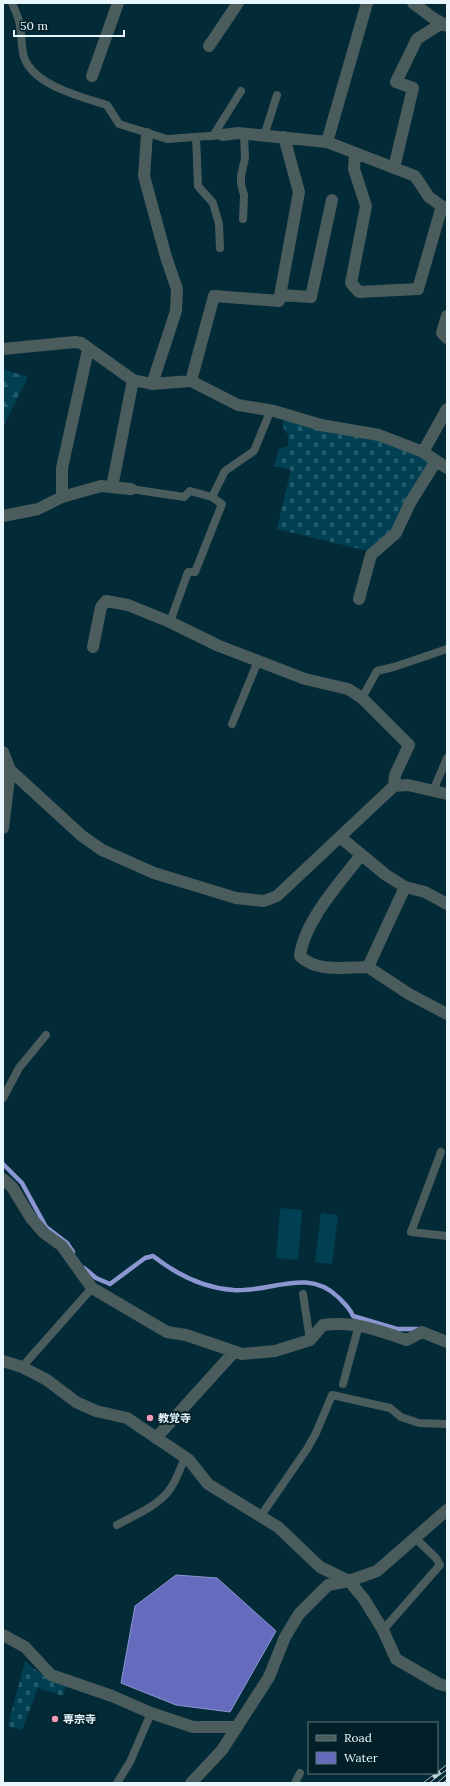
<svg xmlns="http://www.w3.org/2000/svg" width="450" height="1786" viewBox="0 0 450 1786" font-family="Lora,'Noto Sans JP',serif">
<defs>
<pattern id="forest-firs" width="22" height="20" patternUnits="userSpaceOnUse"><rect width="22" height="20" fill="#004052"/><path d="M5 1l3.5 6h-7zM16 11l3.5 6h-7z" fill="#255c6c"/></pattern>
<pattern id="cemetery-stones" width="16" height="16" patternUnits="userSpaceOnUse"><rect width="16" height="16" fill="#004052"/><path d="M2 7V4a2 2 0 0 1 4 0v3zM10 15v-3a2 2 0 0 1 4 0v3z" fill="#255c6c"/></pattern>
</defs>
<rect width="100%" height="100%" fill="#022a37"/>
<path fill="url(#forest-firs)" d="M3 369 28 377 3 427Z"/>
<path fill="url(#cemetery-stones)" d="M284 418 378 439 431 461 393 532 368 551 277 529 291 470 274 466 279 449 288 446V435L282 425Z
M25 1661 43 1676 67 1684 63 1696 38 1688 22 1730 8 1726Z"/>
<path fill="#004052" d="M280 1208 302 1210 298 1260 276 1258Z
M321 1213 338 1215 332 1264 315 1262Z"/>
<path fill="#656cbe" stroke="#8c96d1" d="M176 1575 217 1578 276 1631 230 1712 176 1705 121 1683 135 1606Z"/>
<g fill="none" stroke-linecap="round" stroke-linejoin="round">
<path stroke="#8c96d1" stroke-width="4.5" d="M3 1164 22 1183 46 1227 67 1243 73 1252
M84 1268 96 1278 110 1284 145 1258 153 1256C176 1274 204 1288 233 1290 270 1293 307 1267 338 1297 344 1303 350 1308 353 1316L397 1329H420"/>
<path stroke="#4b5c5d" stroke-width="8" d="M12 3C15 10 19 18 20 26 22 36 21 48 24 57 33 85 81 97 107 105L119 124 167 139 223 135
M213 136 241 91
M264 136 277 95
M196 137 198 186 213 203 219 224 220 248
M243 219 244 195 241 184V176L245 158 244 134
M131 489 184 497 190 491 212 497 225 471 254 451 270 412
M170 622 188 572H195L222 504 212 497
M362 698 377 671 394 667 447 649
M232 724 258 661
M433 791 447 758
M3 1098 19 1068 46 1035
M441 1152 411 1232 447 1236
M303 1294 310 1340
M22 1367 92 1288
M343 1384 359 1325
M260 1517 307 1449 316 1433 332 1395 390 1408 401 1417 419 1423 447 1424
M117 1525C133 1516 154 1508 167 1493 176 1483 180 1469 185 1457
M383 1630 440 1565 436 1558 415 1538
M117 1783 130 1762 151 1713
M295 1783 300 1773"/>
<path stroke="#4b5c5d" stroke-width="12" d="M413 3 433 18 447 26
M209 46 238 3
M92 76 118 3
M147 134 144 176 166 257 177 289 176 311 152 384
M223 135 238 133 327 142 415 176 429 197 447 210
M327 142 367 3
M355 153 354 169 366 206 351 283 359 292 418 289 442 206
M394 168 413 88 396 82 417 39 442 23
M280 295 311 297 332 200
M447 316 442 333 447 338
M3 349 75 342 81 343 133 380 152 384 191 381 238 405 274 411 321 425 379 435 423 452 447 468
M191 381 214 296 279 301 299 192 284 137
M423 452 447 409
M112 487 133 380
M62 497V468L88 350
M3 516 38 509 62 497 101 486 131 489
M359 599 371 555 396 533 410 503 436 461
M93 647 101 607 106 601 128 605 170 622 219 646 305 679 348 689 362 698 409 745 395 775 394 786
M3 752 10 770 82 836 102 850 154 873 236 898 264 901 277 896 394 786 408 785 447 794
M3 828 10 770
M340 837 386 875 405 887 425 892 447 904
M361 855C340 883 304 921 300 956 317 973 346 967 368 967L405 887
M368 967 409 994 447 1014
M3 1179 12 1187 31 1218 44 1233 62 1246 92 1288 167 1332 186 1335 242 1354 275 1351 310 1340 323 1325C357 1321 376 1330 407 1340L422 1332 447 1342
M3 1361 22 1367 47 1380 76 1402 96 1411 127 1418 189 1460 208 1484 278 1527 320 1567 349 1581 364 1599 383 1630 396 1659 439 1684 447 1686
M156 1438 234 1352
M349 1581 377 1571 447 1510
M3 1635 25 1647 51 1675 112 1696 151 1713 193 1727H237"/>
<path stroke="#4b5c5d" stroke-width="12" d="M191 1783 222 1750 269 1677 285 1637 299 1614 328 1585 349 1581"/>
<defs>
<path id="rail" d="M426 1783 447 1767
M440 1783 447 1777"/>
</defs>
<use href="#rail" stroke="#c0d4db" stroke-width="4.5"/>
<use href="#rail" stroke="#032029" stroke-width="3" stroke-dasharray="9" stroke-linecap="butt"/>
</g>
<g fill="#f09ab7" stroke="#032029" stroke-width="1.5">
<circle cx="150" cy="1418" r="4"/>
<circle cx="55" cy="1719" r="4"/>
</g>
<g text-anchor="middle" stroke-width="4" stroke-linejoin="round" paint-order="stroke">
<g font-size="11" font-weight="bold" fill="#e7f7fd" stroke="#032029" text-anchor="start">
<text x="158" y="1422">教覚寺</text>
<text x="63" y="1723">専宗寺</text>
</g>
</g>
<rect width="450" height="1786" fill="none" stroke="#e7f7fd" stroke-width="8"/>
<rect x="308" y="1722" width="130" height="52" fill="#032029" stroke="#5e767e"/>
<rect x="316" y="1735" width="20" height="6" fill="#4b5c5d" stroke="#5e767e"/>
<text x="344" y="1742" font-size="12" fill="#e7f7fd">Road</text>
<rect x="316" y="1752" width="20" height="12" fill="#656cbe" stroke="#5e767e"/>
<text x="344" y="1762" font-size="12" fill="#e7f7fd">Water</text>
<path d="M14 30v6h110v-6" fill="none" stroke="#e7f7fd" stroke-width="2"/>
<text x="20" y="30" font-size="12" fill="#e7f7fd" stroke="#032029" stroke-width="3" paint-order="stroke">50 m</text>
</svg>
